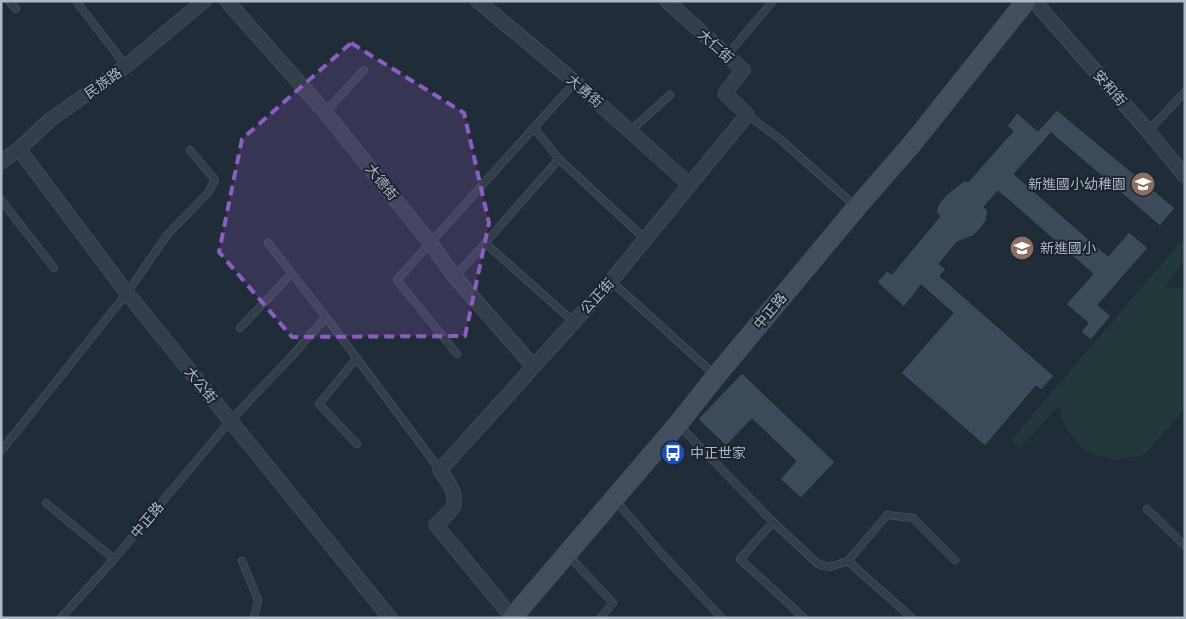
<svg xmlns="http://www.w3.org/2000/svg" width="1186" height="619" viewBox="0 0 1186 619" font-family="'Work Sans','Noto Sans TC',sans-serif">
<rect width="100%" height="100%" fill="#212c39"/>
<path fill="#23383a" d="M1184 238 1185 261 1164 287 1185 289V408L1145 455 1116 460 1097 455 1082 449 1071 434 1063 421 1059 405 1020 448 1011 440Z"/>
<path fill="#3d4a59" stroke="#1c2530" d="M1057 110 1175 208 1160 226 1051 133 1014 174 1108 256 1129 232 1148 248 1098 305 1111 316 1091 340 1081 332 1088 323 1066 304 1093 274 998 191 984 207 988 211 986 221 980 229 973 236 957 242 939 264 946 269 940 276 1054 376 1041 390 1036 386 985 446 901 373 953 313 921 285 904 307 877 282 887 271 892 274 940 216 936 212 939 203 947 194 965 180 968 182 1013 131 1007 126 1017 113 1038 131Z
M742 373 835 462 801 498 780 479 796 461 752 419 726 446 698 419Z"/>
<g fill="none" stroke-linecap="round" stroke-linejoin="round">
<defs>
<path id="lane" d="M9 1 16 9
M76 1 126 66
M727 55 773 1
M325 112 364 70
M747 115 780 139 855 206
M534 128 559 159 645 239
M630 131 670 95
M1148 131 1185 92
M1 200 54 268
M268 243 326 317 440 470
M485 243 574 322
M455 277 559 159
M611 281 715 375
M240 328 291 274
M457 354 397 280 575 82
M356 359 319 404 357 444
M678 424 773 522 818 564 830 567 848 561 887 515 913 518 955 560
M1 451 127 293 167 235 208 193 215 180 190 150
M615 500 661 553 722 618
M46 503 114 559
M1147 509 1185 546
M773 522 740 559 804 618
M567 554 613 603 600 618
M242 561 258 600 254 618
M848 561 912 618
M61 618 114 559 230 421 291 357 326 317"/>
<path id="street" d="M227 1 325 112 431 244 455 277 533 366
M478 1 575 82 690 185
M1034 1 1148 131 1185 176
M19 149 127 293 390 618
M1 162 19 149 50 120 126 66 204 1
M512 617 436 525C441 520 450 513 453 507 458 493 447 481 440 470L611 281 747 115 725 93 743 70 667 1"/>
<path id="secondary" d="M512 618 678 424 716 376 857 207 912 144 1026 1"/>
</defs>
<use href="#lane" stroke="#525b67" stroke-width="8"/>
<use href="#street" stroke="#525b67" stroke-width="15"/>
<use href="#secondary" stroke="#525b67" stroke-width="20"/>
<use href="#lane" stroke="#343e4a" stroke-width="7"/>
<use href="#street" stroke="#343e4a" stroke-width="14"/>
<use href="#secondary" stroke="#424d5d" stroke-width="19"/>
</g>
<path fill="#8d5dc1" fill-opacity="0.2" stroke="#8d5dc1" stroke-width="4" stroke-dasharray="10 6" stroke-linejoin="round" d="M351 43 464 113 489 223 465 336 292 337 219 252 242 139Z"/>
<defs>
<symbol id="school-disc" viewBox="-11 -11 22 22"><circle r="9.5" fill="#8d6e63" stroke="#1a232e"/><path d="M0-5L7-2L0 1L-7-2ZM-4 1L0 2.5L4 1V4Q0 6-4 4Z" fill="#fff"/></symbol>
<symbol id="bus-disc" viewBox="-11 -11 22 22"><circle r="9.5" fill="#1a4fb4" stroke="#1a232e"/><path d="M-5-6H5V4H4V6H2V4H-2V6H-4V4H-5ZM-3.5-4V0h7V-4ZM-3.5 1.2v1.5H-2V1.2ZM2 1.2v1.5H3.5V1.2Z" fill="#fff"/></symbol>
</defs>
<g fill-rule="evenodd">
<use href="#school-disc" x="1129" y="170" width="28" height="28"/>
<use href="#school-disc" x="1008" y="234" width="28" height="28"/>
<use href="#bus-disc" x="659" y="439" width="28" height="28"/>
</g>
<g text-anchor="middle" stroke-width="4" stroke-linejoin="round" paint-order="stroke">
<g font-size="14" fill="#afb8c6" stroke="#1a232e">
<text transform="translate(716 46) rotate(42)" y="5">大仁街</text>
<text transform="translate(103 83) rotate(-35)" y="5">民族路</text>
<text transform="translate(1110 88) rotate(49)" y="5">安和街</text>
<text transform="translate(585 91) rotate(41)" y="5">大勇街</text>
<text transform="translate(382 182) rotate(51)" y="5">大德街</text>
<text transform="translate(597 296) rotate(-48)" y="5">公正街</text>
<text transform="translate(770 311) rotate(-50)" y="5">中正路</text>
<text transform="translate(201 385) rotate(51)" y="5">大公街</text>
<text transform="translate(147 520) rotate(-50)" y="5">中正路</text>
</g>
<g font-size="14" fill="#afb8c6" stroke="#1a232e" text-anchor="start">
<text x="1126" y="189" text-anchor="end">新進國小幼稚園</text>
<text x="1040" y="253">新進國小</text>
<text x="690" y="458">中正世家</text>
</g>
</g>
<rect width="1186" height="619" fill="none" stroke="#afb8c6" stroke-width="5"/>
</svg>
